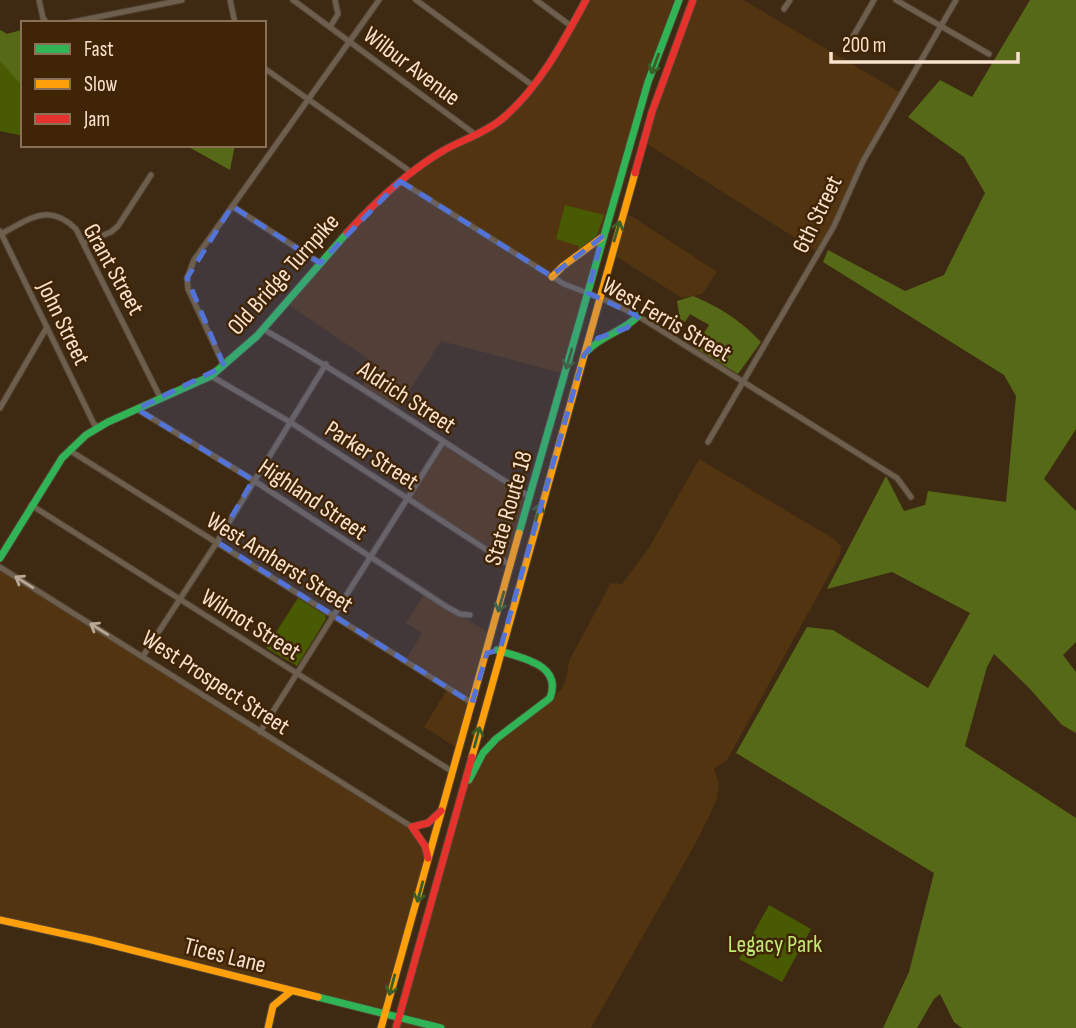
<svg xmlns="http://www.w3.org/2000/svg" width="1076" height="1028" viewBox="0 0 1076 1028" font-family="'Sofia Sans Condensed',sans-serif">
<rect width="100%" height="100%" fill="#3e2a12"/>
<path fill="#523411" d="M586 0H679L671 20 565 374 441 341 396 411 361 388 376 364 286 303 320 263 411 172 490 127 525 95Z
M693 0H743L901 93 863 161 819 253 644 142Z
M622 213 633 217 717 272 702 294 682 298 611 253Z
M443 442 531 497 512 566 405 498Z
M699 459 834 539 841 546 840 555 727 760 714 769 719 783 717 799 699 837 591 1028H396L461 794 496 739 562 689 566 680 569 661 611 583 622 584 649 548Z
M0 567 412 827 428 853 385 1012 0 920Z
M425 593 492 635 459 749 424 727 448 688 405 661 422 633 406 623Z"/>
<path fill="#485a02" d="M0 30 7 34 22 30 23 33V136L0 131Z
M565 205 604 215 595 240 578 252 579 246 556 239Z
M298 598 325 615 326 619 297 666 266 648Z
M769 905 811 929 782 982 739 959Z"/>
<path fill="#556917" d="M1030 0H1076V429L1044 479 1076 511V642L1063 655 1076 672V733L1062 725 1029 688 994 654 987 667 965 746 1076 818V1028H962L954 1022 940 994 934 999 917 1028H883L909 972 934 873 736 753 807 627 833 630 928 688 970 613 892 572 827 589 886 476 904 511 925 505 928 491 1006 502 1016 396 1004 375 823 262 828 250 905 291 944 275 985 193 964 157 908 117 940 80 972 97Z
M0 30 7 34 22 30 23 79 19 82 0 61Z
M185 145H235L230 170Z
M693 296C721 308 740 320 761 342L738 374 695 348 709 325 690 314 685 322 676 316 679 313 677 301Z"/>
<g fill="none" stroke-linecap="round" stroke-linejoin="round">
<defs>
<path id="street" d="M39 0 43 18 47 23
M230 0 235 23
M293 0 476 135
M416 0 532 85
M536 0 571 26
M896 0 989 54
M784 9 790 0
M68 23 182 0
M330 27 338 14 335 0
M847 47 874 0
M264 68 411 172
M400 181 564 284 608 301 638 316 897 478 911 497
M232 206 320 263
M0 231 94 424 99 427
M1 234C30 219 48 202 76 229L161 399
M84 243 111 232 118 226 151 175
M263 329C355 381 441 441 530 497
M224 366 188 289 187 278 194 260 379 0
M211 376 290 422 510 565
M0 408 47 327
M137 409 253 480 447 607 460 614 470 615
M708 442 834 226 863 161 956 0
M69 450 472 703
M31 505 453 772
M0 567 412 827
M143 656 217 542 326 364
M260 732 443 442"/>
<path id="fast" d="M587 351C602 335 623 332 638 316
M519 533 648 82 679 0
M0 558 62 458 86 435 108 422 211 376 257 336 347 233
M469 780 483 753 496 739 550 698C563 664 521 658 497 650
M318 997 441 1028"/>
<path id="slow" d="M552 277 563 266 601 238
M472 757 635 173
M0 920 92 940 318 997
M268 1028 273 1006 290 992
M381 1028 519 533"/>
<path id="jam" d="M635 173 652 112 693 0
M347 233C375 202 405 174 441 152 461 140 484 134 502 119 539 88 563 42 586 0
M428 858 425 846 412 827 428 823 441 811
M396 1028 472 757"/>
</defs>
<use href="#street" stroke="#514333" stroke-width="7"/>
<use href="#fast" stroke="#514333" stroke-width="9"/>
<use href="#slow" stroke="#514333" stroke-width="9"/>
<use href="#jam" stroke="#514333" stroke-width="9"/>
<use href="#street" stroke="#6d5e4e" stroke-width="5"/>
<use href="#fast" stroke="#30b455" stroke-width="7"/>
<use href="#slow" stroke="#ff9f0a" stroke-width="7"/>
<use href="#jam" stroke="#e5322d" stroke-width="7"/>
</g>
<defs><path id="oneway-shaft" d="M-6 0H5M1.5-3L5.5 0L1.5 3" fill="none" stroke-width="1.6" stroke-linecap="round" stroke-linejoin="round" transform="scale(1.75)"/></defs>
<g stroke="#3a5e26">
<use href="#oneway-shaft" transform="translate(655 64) rotate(110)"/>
<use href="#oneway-shaft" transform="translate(617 231) rotate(-74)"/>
<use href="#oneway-shaft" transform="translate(569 359) rotate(106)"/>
<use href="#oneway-shaft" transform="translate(538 513) rotate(-74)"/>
<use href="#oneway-shaft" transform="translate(501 602) rotate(106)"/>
<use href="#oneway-shaft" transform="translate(477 737) rotate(-75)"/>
<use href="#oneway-shaft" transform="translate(420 892) rotate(105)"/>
<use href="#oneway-shaft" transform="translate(392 985) rotate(105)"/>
</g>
<g stroke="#baa794">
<use href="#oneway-shaft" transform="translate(24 582) rotate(-148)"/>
<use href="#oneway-shaft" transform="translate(99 629) rotate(-148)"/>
</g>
<path fill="#5473d6" fill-opacity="0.2" stroke="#5473d6" stroke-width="5" stroke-dasharray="14 9" stroke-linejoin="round" d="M400 181 551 276 602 237 588 293 638 316 627 328 598 338 584 355 500 650 487 653 472 703 217 542 253 480 137 409 224 366 187 278 232 206 320 263Z"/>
<g text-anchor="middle" stroke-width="5" stroke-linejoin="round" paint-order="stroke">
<g font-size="24" fill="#f9e2ce" stroke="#402406">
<text transform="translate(412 66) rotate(37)" y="8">Wilbur Avenue</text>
<text transform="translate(817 214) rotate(-64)" y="8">6th Street</text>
<text transform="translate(114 269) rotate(61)" y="8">Grant Street</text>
<text transform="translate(283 274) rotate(-48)" y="8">Old Bridge Turnpike</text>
<text transform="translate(667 319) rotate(30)" y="8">West Ferris Street</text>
<text transform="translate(64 323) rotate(64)" y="8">John Street</text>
<text transform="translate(407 397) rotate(33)" y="8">Aldrich Street</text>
<text transform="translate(372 455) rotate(33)" y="8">Parker Street</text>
<text transform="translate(313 499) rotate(34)" y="8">Highland Street</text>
<text transform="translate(508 508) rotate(-74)" y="8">State Route 18</text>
<text transform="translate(280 562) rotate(32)" y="8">West Amherst Street</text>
<text transform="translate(251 624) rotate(32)" y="8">Wilmot Street</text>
<text transform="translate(216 682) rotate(33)" y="8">West Prospect Street</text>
<text transform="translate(225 955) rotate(14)" y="8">Tices Lane</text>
</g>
<g font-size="24" fill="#c2e876" stroke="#402406">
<text x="775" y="952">Legacy Park</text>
</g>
</g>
<rect x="21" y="21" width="245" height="126" fill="#402406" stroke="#8a7056" stroke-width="2"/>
<rect x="35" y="44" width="35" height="10" fill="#30b455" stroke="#8a7056" stroke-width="2"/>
<text x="84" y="56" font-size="21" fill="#f9e2ce">Fast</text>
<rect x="35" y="79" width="35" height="10" fill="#ff9f0a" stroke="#8a7056" stroke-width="2"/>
<text x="84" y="91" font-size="21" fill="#f9e2ce">Slow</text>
<rect x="35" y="114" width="35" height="10" fill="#e5322d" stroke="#8a7056" stroke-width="2"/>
<text x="84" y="126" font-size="21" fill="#f9e2ce">Jam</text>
<path d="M831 52v10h187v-10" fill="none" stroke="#f9e2ce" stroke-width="3.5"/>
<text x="842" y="52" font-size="21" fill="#f9e2ce" stroke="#402406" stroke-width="5" paint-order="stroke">200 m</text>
</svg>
